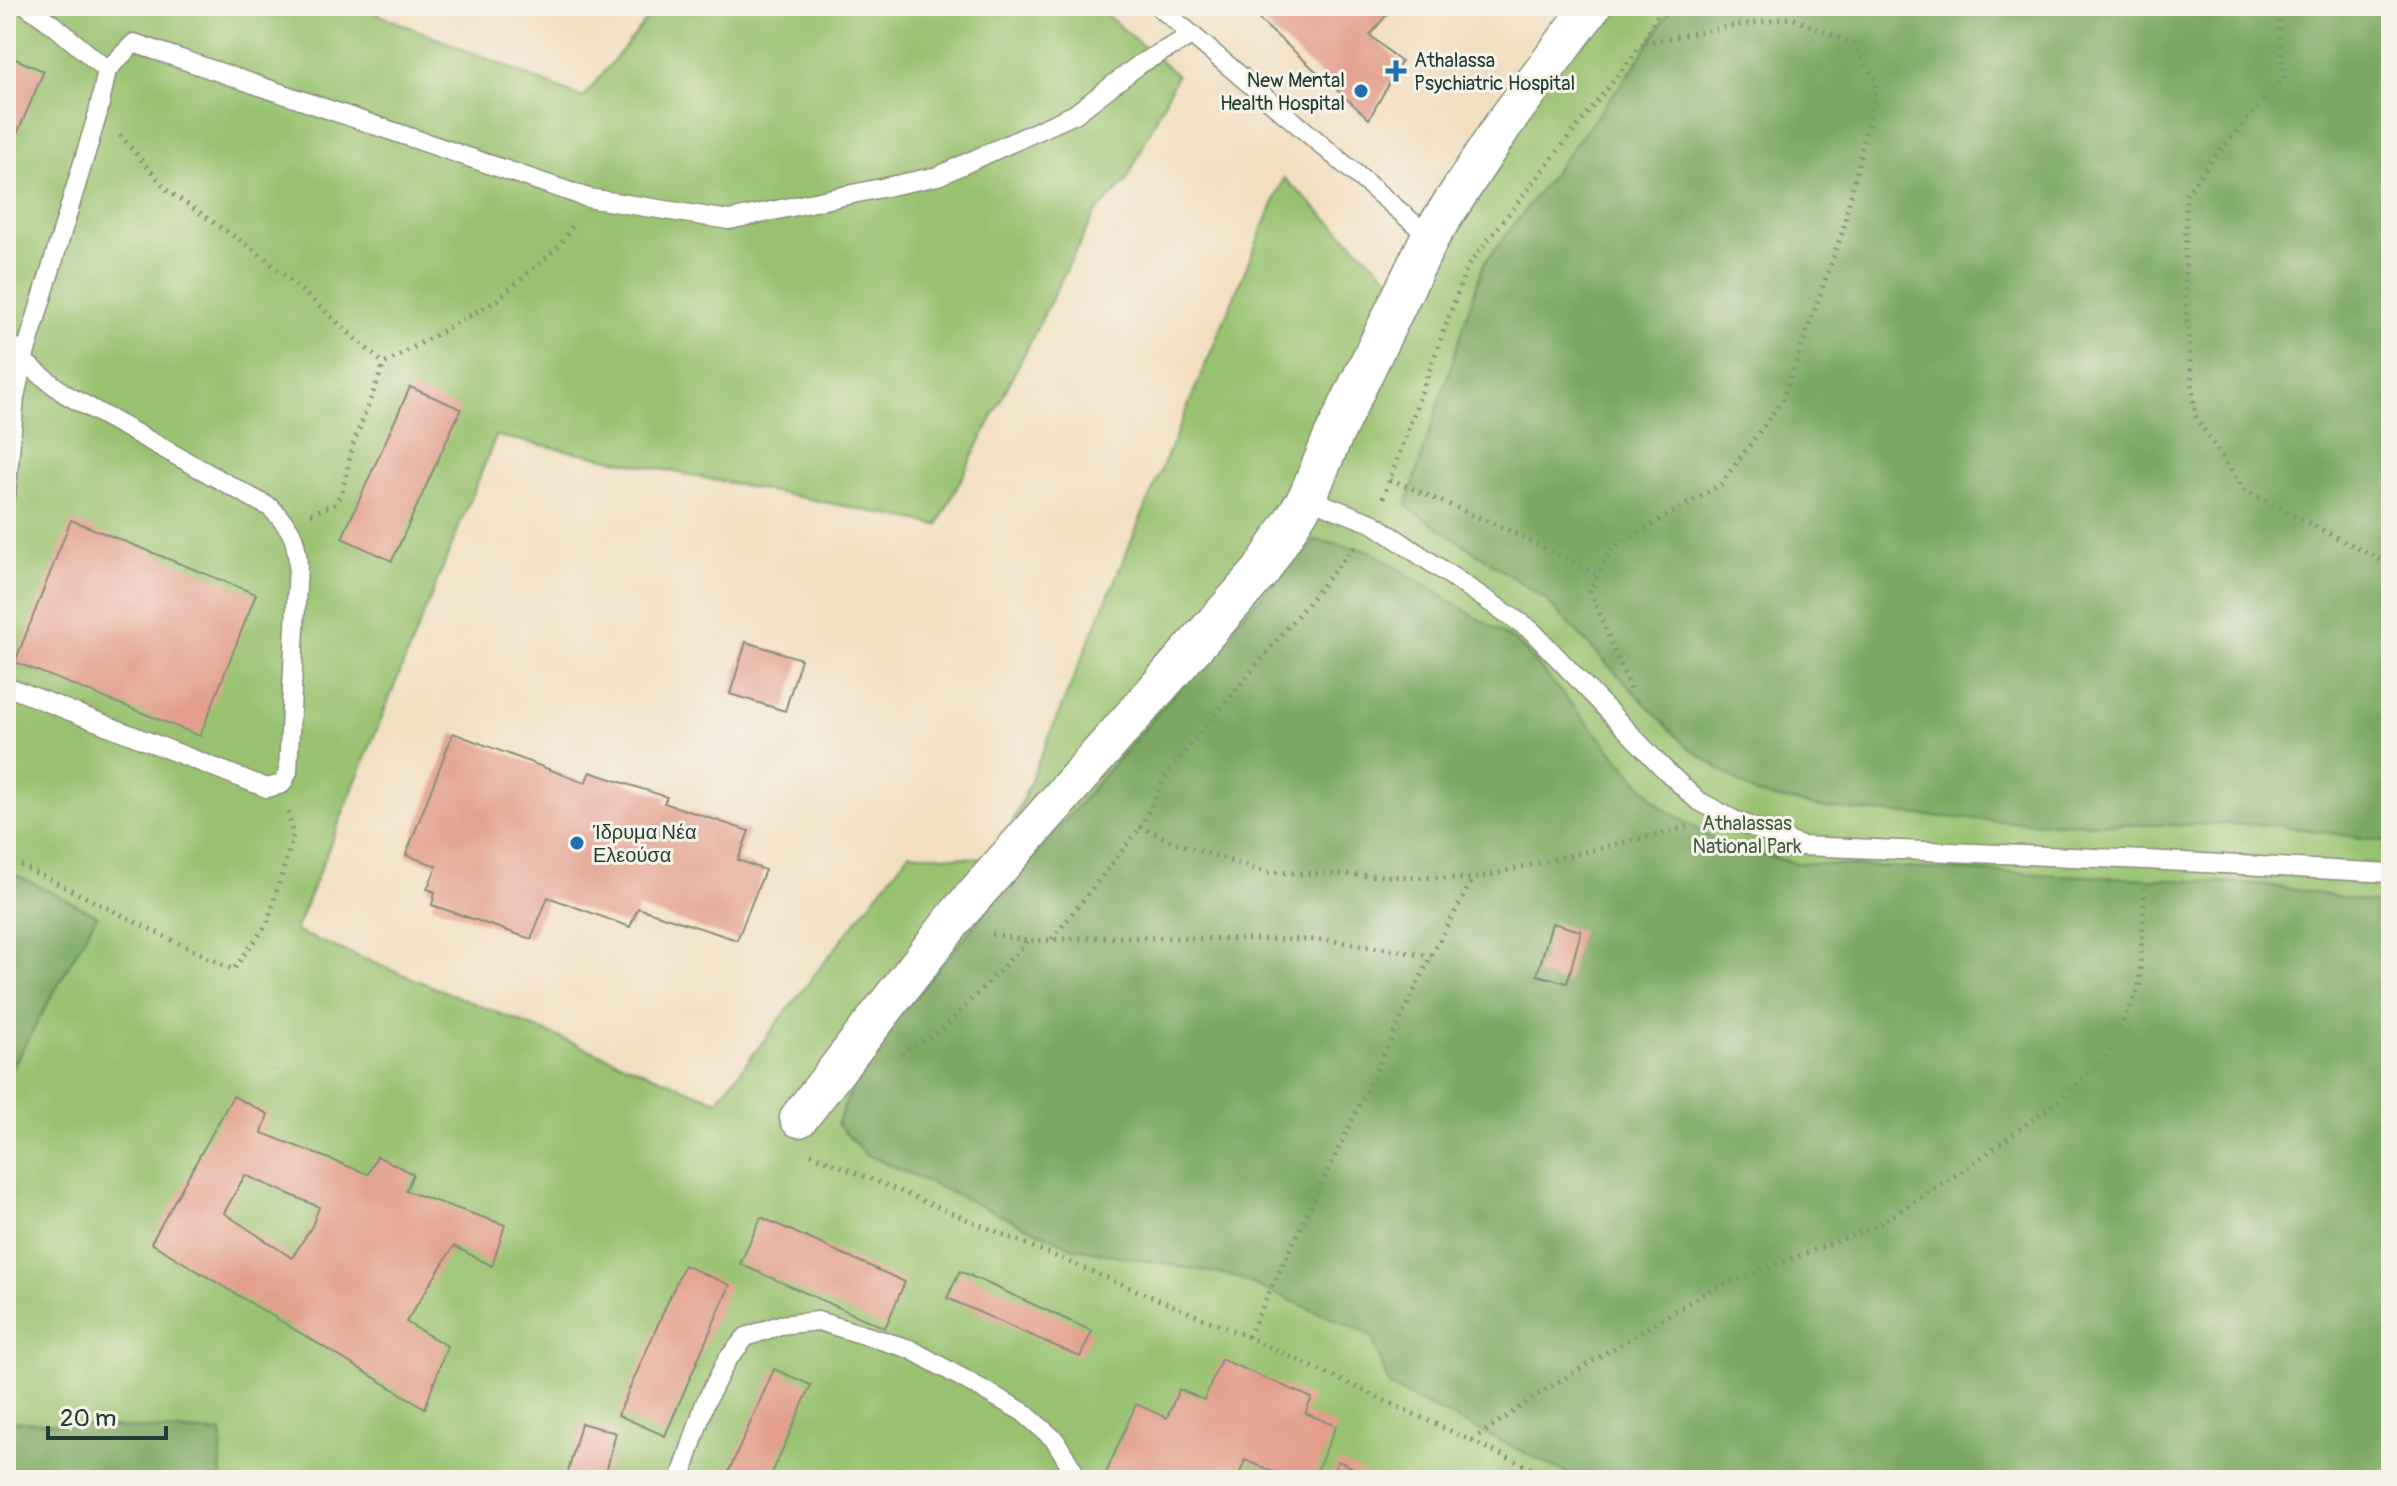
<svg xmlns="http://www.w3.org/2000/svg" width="2397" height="1486" viewBox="0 0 2397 1486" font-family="Pangolin,sans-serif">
<rect width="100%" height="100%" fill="#f7f3e8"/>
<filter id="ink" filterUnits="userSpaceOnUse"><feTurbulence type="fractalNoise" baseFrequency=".0125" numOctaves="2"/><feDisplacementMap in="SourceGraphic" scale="16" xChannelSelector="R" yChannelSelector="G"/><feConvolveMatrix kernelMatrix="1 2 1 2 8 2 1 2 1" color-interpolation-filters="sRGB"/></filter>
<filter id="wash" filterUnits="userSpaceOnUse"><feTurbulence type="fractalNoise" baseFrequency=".006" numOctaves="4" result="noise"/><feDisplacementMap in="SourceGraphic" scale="32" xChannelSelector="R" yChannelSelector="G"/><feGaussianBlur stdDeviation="1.8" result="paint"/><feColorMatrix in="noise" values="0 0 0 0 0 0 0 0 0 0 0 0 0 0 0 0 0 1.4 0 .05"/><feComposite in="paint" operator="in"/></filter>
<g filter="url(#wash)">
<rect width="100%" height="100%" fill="#f2dfc2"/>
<path fill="#98c26f" stroke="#5c8052" stroke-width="2" d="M6 6H358L583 98 658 6H1096L1177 75 1126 182 1095 213 938 525 496 436 295 931 717 1101 909 853 997 860 1284 178 1403 290 1596 6H2391V1480H6Z"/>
<path fill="#7aa862" stroke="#4c724b" stroke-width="2" d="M1673 6H2391V842L2268 824 2148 825 2013 822 1824 808 1756 794 1685 745 1545 599 1406 506 1483 265 1634 67Z
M1316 540 1370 551 1519 644 1661 807 1722 844 1795 863 2259 884 2391 905V1480H1581L1390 1387 1371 1335 1234 1276 1074 1248 865 1154 837 1124 865 1057 943 962 1237 621Z
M6 870 97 915 6 1079Z
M6 1421 222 1433 220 1480H6Z"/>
<g id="blocks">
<path fill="#e39e8d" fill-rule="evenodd" d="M1244 6H1394L1370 35 1401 62 1369 119Z
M6 55 44 71 6 160Z
M410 387 461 409 392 561 342 538Z
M71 520 256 594 200 736 15 662Z
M746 642 801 659 785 711 730 694Z
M453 733 585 783 590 772 667 797 664 803 749 831 738 860 765 870 737 940 638 908 630 927 548 897 531 939 432 905 435 892 427 889 437 866 406 855Z
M1552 923 1581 931 1567 983 1537 975Z
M233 1096 268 1114 262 1133 368 1174 377 1156 413 1174 406 1191 505 1225 492 1266 454 1246 406 1322 447 1346 425 1408 151 1243ZM245 1175 319 1207 312 1226 292 1258 224 1213Z
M761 1217 905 1282 885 1328 740 1264Z
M684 1265 730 1285 665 1436 618 1415Z
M960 1271 1092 1331 1080 1357 947 1298Z
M1221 1359 1312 1398 1305 1413 1336 1426 1313 1480H1293L1245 1460 1237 1480H1103L1136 1404 1167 1418 1179 1389 1204 1400Z
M774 1369 811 1385 769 1480H725Z
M581 1423 616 1433 604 1480H566Z
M1338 1461 1380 1480H1329Z"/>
</g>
</g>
<g filter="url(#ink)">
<use href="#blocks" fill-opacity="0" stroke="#888e7b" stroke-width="2"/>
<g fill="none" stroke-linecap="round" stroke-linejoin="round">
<defs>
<path id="service" d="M27 6 56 27 107 70 134 43 588 198 729 220 938 176 1075 114 1140 64 1192 35
M1158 6 1430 237
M6 337 23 361
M23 361 98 113 107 70
M6 496 15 397 23 361 65 394 271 508C291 529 296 535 298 564L288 772 282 784 267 788 6 686
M1307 498 1374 524 1531 630 1662 767 1697 800 1734 820 1801 846 2147 860 2391 873
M680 1480 705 1403 727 1360 746 1337 780 1325 818 1321 910 1349 1023 1412 1055 1440 1079 1480"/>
<path id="minor" d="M799 1118 958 914 1261 571 1307 498 1332 439 1430 237 1503 125 1592 6"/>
</defs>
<use href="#service" stroke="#888e7b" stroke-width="21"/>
<use href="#minor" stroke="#888e7b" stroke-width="41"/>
<path stroke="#888e7b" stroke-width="5" stroke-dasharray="2 6" stroke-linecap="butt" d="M2273 6 2278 14 2284 77 2211 161 2186 194 2185 297 2195 416 2244 490 2391 565
M120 135 168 191 264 257 384 364
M1390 479 1508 530 1599 575
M1383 498 1467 267 1643 43
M311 514 334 504 342 492 353 445 384 364 497 300 561 244 574 223
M1354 547 1167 773 1141 827 1171 841 1265 872 1473 879 1687 827
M1630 689 1590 591 1612 548 1721 484 1782 401 1842 233 1877 83 1853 44 1792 18 1726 27 1643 43 1662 6
M6 858 233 970 267 924 293 836 288 812
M992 934 1028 941 1105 937 1327 940 1431 956
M1052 939 1141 827
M901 1054 944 1028 1028 941
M811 1154 1248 1337 1556 1480
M1248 1337 1431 956 1473 879
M1472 1440 1545 1390 1710 1290 1874 1227 1963 1171 2059 1100 2105 1057 2139 988 2145 888"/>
<use href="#service" stroke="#fff" stroke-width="18"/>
<use href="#minor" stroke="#fff" stroke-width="38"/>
</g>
</g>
<g fill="#1f6fb2" stroke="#f7f3e8" stroke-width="3">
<path d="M1392 59h8v8h8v8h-8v8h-8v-8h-8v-8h8z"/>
<circle cx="1361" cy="91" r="8"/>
<circle cx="577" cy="843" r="8"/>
</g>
<g text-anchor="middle" stroke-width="6" stroke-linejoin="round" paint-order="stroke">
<g font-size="20" fill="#1f3d34" stroke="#f7f3e8" text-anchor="start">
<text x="1414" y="67">Athalassa<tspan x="1414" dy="23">Psychiatric Hospital</tspan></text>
<text x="1345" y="87" text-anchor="end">New Mental<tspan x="1345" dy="23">Health Hospital</tspan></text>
<text x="593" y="839">Ίδρυμα Νέα<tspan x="593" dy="23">Ελεούσα</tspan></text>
</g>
<g font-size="20" fill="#3d5e43" stroke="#f7f3e8">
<text x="1747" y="830">Athalassas<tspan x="1747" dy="23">National Park</tspan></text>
</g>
</g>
<rect width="2397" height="1486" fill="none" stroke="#f7f3e8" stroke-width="32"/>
<path d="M48 1426v12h118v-12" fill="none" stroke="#1f3d34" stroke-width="4"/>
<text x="60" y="1426" font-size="24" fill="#1f3d34" stroke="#f7f3e8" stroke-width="6" paint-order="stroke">20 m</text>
</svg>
